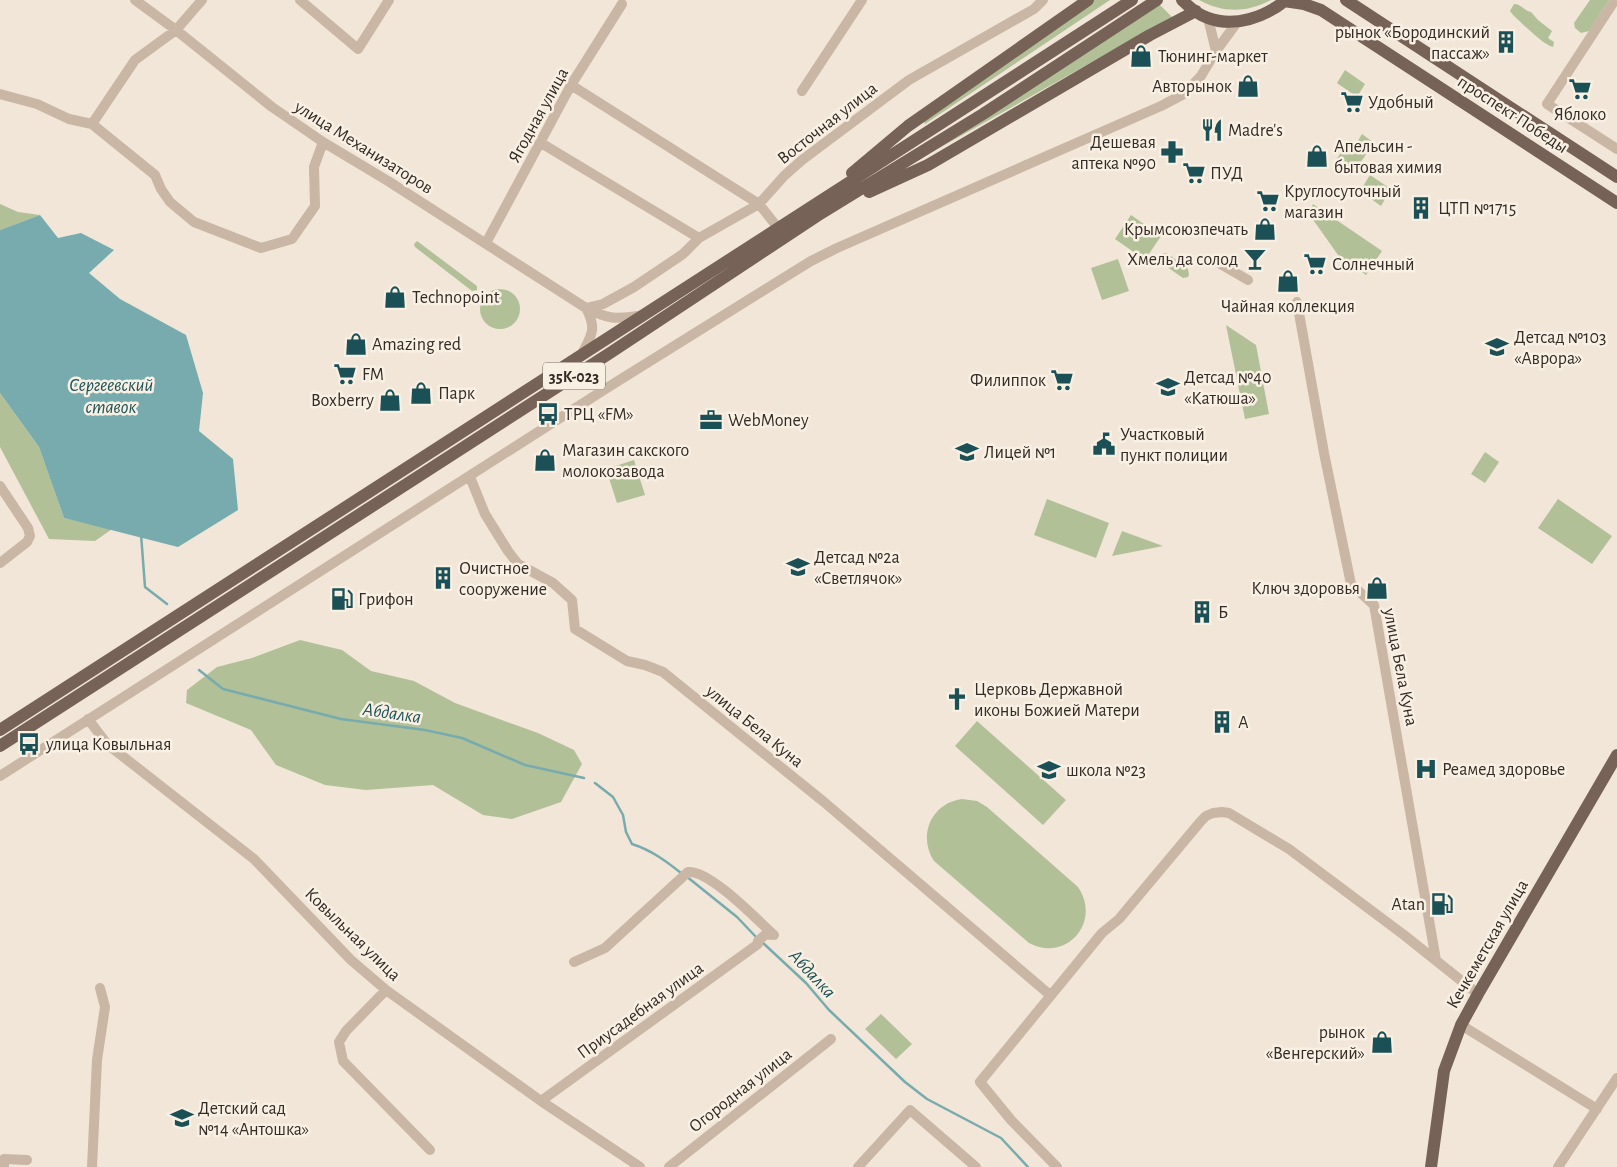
<svg xmlns="http://www.w3.org/2000/svg" width="1617" height="1167" viewBox="0 0 1617 1167" font-family="'Alegreya Sans',sans-serif">
<rect width="100%" height="100%" fill="#f1e6d8"/>
<path fill="#b2c098" d="M1091 0H1110L925 124 924 122Z
M1199 0H1271C1246 13 1223 13 1199 0Z
M1590 0H1609L1589 31 1581 33 1575 28 1574 23Z
M1514 4C1521 4 1525 11 1531 12L1538 20 1552 31 1548 38 1554 42 1553 47C1543 45 1522 23 1513 15L1510 11Z
M1160 5 1172 17 925 156Z
M1345 70 1365 84 1357 97 1337 83Z
M1362 134 1374 143 1351 176 1333 164 1350 140 1356 144Z
M1370 175 1391 189 1381 206 1360 191Z
M0 204 18 212 40 215 0 230Z
M1313 204 1382 251 1366 275 1338 255 1309 214Z
M1131 215 1161 236 1145 260 1115 239Z
M417 241 477 286V290L472 291 415 247 414 244Z
M1163 253H1167L1188 269 1189 275 1188 277 1183 278 1160 262 1159 259Z
M1118 259 1129 291 1102 300 1091 268Z
M480 309a20 20 0 1 1 40 0a20 20 0 1 1-40 0Z
M1226 325 1256 345 1269 414 1245 419Z
M0 393 39 447 64 518 112 529 95 541 49 539 0 447Z
M1485 452 1499 462 1485 483 1471 474Z
M634 460 645 495 617 503 606 469Z
M1047 499 1109 523 1096 558 1034 535Z
M1558 499 1612 536 1592 564 1538 528Z
M1122 531 1163 546 1112 556Z
M300 640 342 650 371 671 414 681 455 703 538 733 574 750 582 764 561 802 512 819 483 815 433 785 366 790 325 785 276 765 251 730 186 703 187 690 217 667 252 658Z
M977 721 1066 800 1043 825 955 746Z
M962 799 977 801 987 807 1078 887C1102 922 1066 963 1029 943L934 861C917 835 932 803 962 799Z
M881 1014 912 1044 896 1059 865 1029Z"/>
<path fill="#77abae" d="M40 215 58 238 81 233 114 250 89 273 120 299 186 335 203 393 199 431 233 459 238 510 178 547 64 518 39 447 0 393V230Z"/>
<g fill="none" stroke-linecap="round" stroke-linejoin="round">
<path stroke="#77abae" stroke-width="2.5" d="M141 534 145 587 167 604
M199 670 223 689 341 719 425 730 462 738 525 765 584 778
M595 783 613 797 623 815 626 832 632 844C651 850 666 861 681 873
M686 876 737 917 757 938
M761 941 806 983 829 1010 905 1082 927 1099 1001 1138 1028 1167"/>
<path stroke="#c9b6a4" stroke-width="10" d="M135 0 176 30 272 107 323 142 388 181 586 308C606 318 615 320 638 316
M300 0 358 49 389 0
M1615 0 1547 104 1617 149
M1208 18 1216 51
M571 85 759 204 778 228
M802 91 862 0
M0 94 37 104 69 119 92 124 155 175 161 189 170 202 194 222 261 248 292 239 315 206 314 167 323 142
M92 124 135 60 176 30 202 0
M541 143 699 238
M486 243 571 85 622 4
M1217 262 1248 280
M1297 302 1324 453 1351 584 1374 605 1436 960
M586 308 603 304 634 287 683 254 699 238 759 204 784 176 802 160 909 80 1034 9 1043 0
M582 354C592 334 597 329 586 308
M470 477 485 514 508 551 518 564 553 583 572 600 575 629 627 661 645 665 663 672 824 802 1050 995
M0 486 28 528 30 536 27 542 0 563
M88 719 107 744 254 859 351 960 386 990 541 1101 640 1167
M0 776 610 386 811 261 837 248 1161 106 1184 94 1201 76 1216 51 1238 21
M386 990 346 1031 339 1042 343 1061 430 1150
M1461 1025 1597 1109
M541 1101 758 944V941L766 934 774 935C757 920 710 870 688 872L605 948 574 962
M4 1167V1159L27 1160
M92 1167 97 1060 105 1007 100 988
M669 1167 831 1039
M858 1167 910 1110 976 1167
M1057 1167 1011 1120 980 1082 1102 933 1119 919 1201 821 1206 816 1213 813 1222 812 1229 813 1289 849 1404 935 1478 994
M1558 1167 1617 1078"/>
<path stroke="#766256" stroke-width="12" d="M1182 0C1189 7 1199 15 1208 18 1235 28 1265 17 1286 0
M1346 0 1617 177
M1284 1 1304 4 1321 10 1617 203
M852 173 908 126 1088 0
M869 192 928 165 1150 35 1196 11
M0 730 1132 0
M0 746 610 353 817 216 983 114 1157 0
M1431 1167 1444 1071 1461 1025 1478 994 1617 755"/>
</g>
<defs>
<symbol id="building-bare" viewBox="-9 -9 18 18"><path d="M-4-6H4V6H1V3H-1V6H-4ZM-2.5-4.3h1.7v1.8h-1.7ZM.8-4.3h1.7v1.8H.8ZM-2.5-1h1.7V.8h-1.7ZM.8-1h1.7V.8H.8Z" fill="#1b5056" stroke="#f9f0e4" stroke-width="2.5" paint-order="stroke"/></symbol>
<symbol id="shop-bare" viewBox="-9 -9 18 18"><path d="M-5-2.5h2.3a2.7 3.5 0 0 1 5.4 0H5L5.5 6h-11ZM-1.5-2.5h3a1.5 2.3 0 0 0-3 0Z" fill="#1b5056" stroke="#f9f0e4" stroke-width="2.5" paint-order="stroke"/></symbol>
<symbol id="supermarket-bare" viewBox="-9 -9 18 18"><path d="M-6-5.5h2.5l.6 2H6L4.5 2H-2.5L-4.4-4H-6ZM-1.5 3.2a1.3 1.3 0 1 0 .1 0ZM3 3.2a1.3 1.3 0 1 0 .1 0Z" fill="#1b5056" stroke="#f9f0e4" stroke-width="2.5" paint-order="stroke"/></symbol>
<symbol id="restaurant-bare" viewBox="-9 -9 18 18"><path d="M-5-6h1v4h1v-4h1v4h1v-4h1v5L-1.5 .5V6h-2V.5L-5-1ZM5-6V6H3V1.5H1.5Q1.5-4 5-6Z" fill="#1b5056" stroke="#f9f0e4" stroke-width="2.5" paint-order="stroke"/></symbol>
<symbol id="pharmacy-bare" viewBox="-9 -9 18 18"><path d="M-2-6h4v4h4v4h-4v4h-4v-4h-4v-4h4Z" fill="#1b5056" stroke="#f9f0e4" stroke-width="2.5" paint-order="stroke"/></symbol>
<symbol id="bar-bare" viewBox="-9 -9 18 18"><path d="M-6-5H6L.8 .8V4.5H3.5V6h-7V4.5H-.8V.8Z" fill="#1b5056" stroke="#f9f0e4" stroke-width="2.5" paint-order="stroke"/></symbol>
<symbol id="school-bare" viewBox="-9 -9 18 18"><path d="M0-5L7-2L0 1L-7-2ZM-4 1L0 2.5L4 1V4Q0 6-4 4Z" fill="#1b5056" stroke="#f9f0e4" stroke-width="2.5" paint-order="stroke"/></symbol>
<symbol id="bus-bare" viewBox="-9 -9 18 18"><path d="M-5-6H5V4H4V6H2V4H-2V6H-4V4H-5ZM-3.5-4V0h7V-4ZM-3.5 1.2v1.5H-2V1.2ZM2 1.2v1.5H3.5V1.2Z" fill="#1b5056" stroke="#f9f0e4" stroke-width="2.5" paint-order="stroke"/></symbol>
<symbol id="office-bare" viewBox="-9 -9 18 18"><path d="M-6-3h4V-5.5h4V-3h4V5H-6ZM-1-4.5V-3h2v-1.5ZM-6 0V1H6V0Z" fill="#1b5056" stroke="#f9f0e4" stroke-width="2.5" paint-order="stroke"/></symbol>
<symbol id="civic-bare" viewBox="-9 -9 18 18"><path d="M-.6-6.5H3V-4.5H.6V-3L4-1V1h2V6H-6V1h2V-1L-.6-3ZM-1.2 2.5V6h2.4V2.5Z" fill="#1b5056" stroke="#f9f0e4" stroke-width="2.5" paint-order="stroke"/></symbol>
<symbol id="fuel-bare" viewBox="-9 -9 18 18"><path d="M-5.5-6h7V0h2V4h1.3V-2.5L3-4.5l.8-.8L6-3V5H2.5V1h-1V6h-7ZM-4.2-4.7v3.2H.2V-4.7Z" fill="#1b5056" stroke="#f9f0e4" stroke-width="2.5" paint-order="stroke"/></symbol>
<symbol id="church-bare" viewBox="-9 -9 18 18"><path d="M-1.2-6h2.4v3.5h3.3v2.4h-3.3V6h-2.4V-.1h-3.3v-2.4h3.3Z" fill="#1b5056" stroke="#f9f0e4" stroke-width="2.5" paint-order="stroke"/></symbol>
<symbol id="hospital-bare" viewBox="-9 -9 18 18"><path d="M-5-5h3v3.5h4V-5h3V5h-3V1.5h-4V5h-3Z" fill="#1b5056" stroke="#f9f0e4" stroke-width="2.5" paint-order="stroke"/></symbol>
</defs>
<g fill-rule="evenodd">
<use href="#building-bare" x="1490" y="26" width="32" height="32"/>
<use href="#shop-bare" x="1125" y="40" width="32" height="32"/>
<use href="#shop-bare" x="1232" y="70" width="32" height="32"/>
<use href="#supermarket-bare" x="1564" y="73" width="32" height="32"/>
<use href="#supermarket-bare" x="1336" y="86" width="32" height="32"/>
<use href="#restaurant-bare" x="1196" y="114" width="32" height="32"/>
<use href="#pharmacy-bare" x="1156" y="136" width="32" height="32"/>
<use href="#shop-bare" x="1301" y="140" width="32" height="32"/>
<use href="#supermarket-bare" x="1178" y="157" width="32" height="32"/>
<use href="#supermarket-bare" x="1252" y="185" width="32" height="32"/>
<use href="#building-bare" x="1405" y="192" width="32" height="32"/>
<use href="#shop-bare" x="1249" y="213" width="32" height="32"/>
<use href="#bar-bare" x="1239" y="243" width="32" height="32"/>
<use href="#supermarket-bare" x="1299" y="248" width="32" height="32"/>
<use href="#shop-bare" x="1272" y="265" width="32" height="32"/>
<use href="#shop-bare" x="379" y="281" width="32" height="32"/>
<use href="#shop-bare" x="340" y="328" width="32" height="32"/>
<use href="#school-bare" x="1481" y="331" width="32" height="32"/>
<use href="#supermarket-bare" x="329" y="358" width="32" height="32"/>
<use href="#supermarket-bare" x="1046" y="364" width="32" height="32"/>
<use href="#school-bare" x="1152" y="371" width="32" height="32"/>
<use href="#shop-bare" x="405" y="377" width="32" height="32"/>
<use href="#shop-bare" x="374" y="384" width="32" height="32"/>
<use href="#bus-bare" x="532" y="398" width="32" height="32"/>
<use href="#office-bare" x="695" y="404" width="32" height="32"/>
<use href="#civic-bare" x="1088" y="428" width="32" height="32"/>
<use href="#school-bare" x="951" y="436" width="32" height="32"/>
<use href="#shop-bare" x="529" y="444" width="32" height="32"/>
<use href="#school-bare" x="782" y="551" width="32" height="32"/>
<use href="#building-bare" x="427" y="562" width="32" height="32"/>
<use href="#shop-bare" x="1361" y="572" width="32" height="32"/>
<use href="#fuel-bare" x="326" y="583" width="32" height="32"/>
<use href="#building-bare" x="1186" y="596" width="32" height="32"/>
<use href="#church-bare" x="941" y="683" width="32" height="32"/>
<use href="#building-bare" x="1206" y="706" width="32" height="32"/>
<use href="#bus-bare" x="13" y="728" width="32" height="32"/>
<use href="#hospital-bare" x="1410" y="753" width="32" height="32"/>
<use href="#school-bare" x="1033" y="754" width="32" height="32"/>
<use href="#fuel-bare" x="1426" y="888" width="32" height="32"/>
<use href="#shop-bare" x="1366" y="1026" width="32" height="32"/>
<use href="#school-bare" x="166" y="1102" width="32" height="32"/>
</g>
<g text-anchor="middle" stroke-width="5" stroke-linejoin="round" paint-order="stroke">
<rect fill="#f9f0e4" stroke="#6f665f" stroke-width="1" x="543" y="362.5" width="62" height="27" rx="4"/>
<g font-size="16" font-weight="bold" fill="#342b26">
<text x="574" y="382">35К-023</text>
</g>
<g font-size="18" fill="#342b26" stroke="#f9f0e4" text-anchor="start">
<text x="1490" y="38" text-anchor="end">рынок «Бородинский<tspan x="1490" dy="21">пассаж»</tspan></text>
<text x="1158" y="62">Тюнинг-маркет</text>
<text x="1232" y="92" text-anchor="end">Авторынок</text>
<text x="1368" y="108">Удобный</text>
<text x="1580" y="120" text-anchor="middle">Яблоко</text>
<text x="1228" y="136">Madre's</text>
<text x="1156" y="148" text-anchor="end">Дешевая<tspan x="1156" dy="21">аптека №90</tspan></text>
<text x="1334" y="152">Апельсин -<tspan x="1334" dy="21">бытовая химия</tspan></text>
<text x="1210" y="179">ПУД</text>
<text x="1284" y="197">Круглосуточный<tspan x="1284" dy="21">магазин</tspan></text>
<text x="1438" y="214">ЦТП №1715</text>
<text x="1248" y="235" text-anchor="end">Крымсоюзпечать</text>
<text x="1238" y="265" text-anchor="end">Хмель да солод</text>
<text x="1332" y="270">Солнечный</text>
<text x="412" y="303">Technopoint</text>
<text x="1288" y="312" text-anchor="middle">Чайная коллекция</text>
<text x="1514" y="343">Детсад №103<tspan x="1514" dy="21">«Аврора»</tspan></text>
<text x="372" y="350">Amazing red</text>
<text x="362" y="380">FM</text>
<text x="1184" y="383">Детсад №40<tspan x="1184" dy="21">«Катюша»</tspan></text>
<text x="1046" y="386" text-anchor="end">Филиппок</text>
<text x="438" y="399">Парк</text>
<text x="374" y="406" text-anchor="end">Boxberry</text>
<text x="564" y="420">ТРЦ «FM»</text>
<text x="728" y="426">WebMoney</text>
<text x="1120" y="440">Участковый<tspan x="1120" dy="21">пункт полиции</tspan></text>
<text x="562" y="456">Магазин сакского<tspan x="562" dy="21">молокозавода</tspan></text>
<text x="984" y="458">Лицей №1</text>
<text x="814" y="563">Детсад №2а<tspan x="814" dy="21">«Светлячок»</tspan></text>
<text x="459" y="574">Очистное<tspan x="459" dy="21">сооружение</tspan></text>
<text x="1360" y="594" text-anchor="end">Ключ здоровья</text>
<text x="358" y="605">Грифон</text>
<text x="1218" y="618">Б</text>
<text x="974" y="695">Церковь Державной<tspan x="974" dy="21">иконы Божией Матери</tspan></text>
<text x="1238" y="728">А</text>
<text x="46" y="750">улица Ковыльная</text>
<text x="1442" y="775">Реамед здоровье</text>
<text x="1066" y="776">школа №23</text>
<text x="1425" y="910" text-anchor="end">Аtan</text>
<text x="1365" y="1038" text-anchor="end">рынок<tspan x="1365" dy="21">«Венгерский»</tspan></text>
<text x="198" y="1114">Детский сад<tspan x="198" dy="21">№14 «Антошка»</tspan></text>
</g>
<g font-size="18" fill="#342b26" stroke="#f9f0e4">
<text transform="translate(1513 114) rotate(33)" y="6">проспект Победы</text>
<text transform="translate(538 115) rotate(-61)" y="6">Ягодная улица</text>
<text transform="translate(827 123) rotate(-38)" y="6">Восточная улица</text>
<text transform="translate(364 147) rotate(32)" y="6">улица Механизаторов</text>
<text transform="translate(1401 667) rotate(79)" y="6">улица Бела Куна</text>
<text transform="translate(755 726) rotate(39)" y="6">улица Бела Куна</text>
<text transform="translate(353 934) rotate(44)" y="6">Ковыльная улица</text>
<text transform="translate(1487 944) rotate(-60)" y="6">Кечкеметская улица</text>
<text transform="translate(640 1010) rotate(-36)" y="6">Приусадебная улица</text>
<text transform="translate(740 1090) rotate(-38)" y="6">Огородная улица</text>
</g>
<g font-size="19" font-style="italic" fill="#1b5056" stroke="#f9f0e4">
<text x="111" y="391">Сергеевский<tspan x="111" dy="22">ставок</tspan></text>
<text transform="translate(392 712) rotate(8)" y="7">Абдалка</text>
<text transform="translate(813 973) rotate(47)" y="7">Абдалка</text>
</g>
</g>
</svg>
